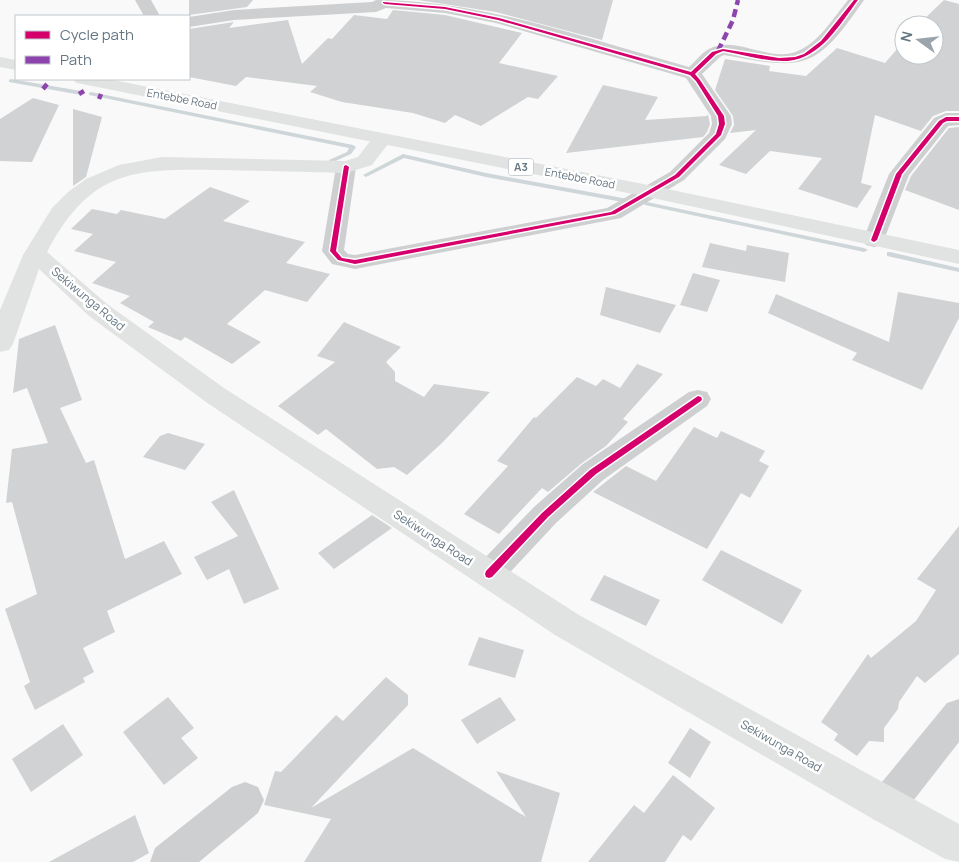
<svg xmlns="http://www.w3.org/2000/svg" width="959" height="862" viewBox="0 0 959 862" font-family="Manrope,sans-serif">
<rect width="100%" height="100%" fill="#f9f9f9"/>
<g fill="none" stroke-linecap="round" stroke-linejoin="round">
<path fill="#ced6d9" fill-rule="evenodd" d="M11 79 81 91 84 93 81 95 9 82V80Z
M91 92 353 145 356 147 351 154 331 163 329 162V160L347 152 349 148 89 95V93Z
M403 154 486 173 628 199 631 201 628 203 486 177 404 158 366 177 363 175Z
M647 202 864 248 868 250 864 252 645 205 644 204Z
M887 252H890L959 268V272L887 256Z"/>
</g>
<path fill="#d0d2d3" d="M189 0H253L247 7 189 15Z
M418 0H613L602 40 496 12Z
M944 0 959 4V111H946L933 116 921 131 875 115 861 183 872 186 857 208 798 189 822 158 770 151 746 174 719 165 756 130 730 133 734 125 733 116 715 90 725 59 770 66 769 71 806 76 837 48 885 63 904 41V55H934V25H918Z
M393 10 445 15 522 33 499 63 558 76 538 99 528 97 481 126 455 115 445 123 413 113 342 102 310 92 317 86 246 77 236 86 189 77V29L234 22 229 28 288 20 302 64 328 38 332 39 354 15 387 19Z
M603 85 658 97 645 120 707 116 708 114 710 124 707 132 703 137 566 153Z
M33 98 59 105 32 162 0 161V119Z
M73 109 102 117 86 177 73 186Z
M959 127V210L905 190 911 176 949 128Z
M210 187 250 201 223 221 305 242 286 263 330 274 307 302 265 290 227 324 261 342 232 364 185 337 181 341 148 327 154 322 120 303 130 296 92 283 116 262 74 251 93 234 71 229 92 209 117 214 121 210 165 219Z
M710 243 746 251 747 245 789 253 785 282 702 267Z
M693 273 720 280 707 312 680 305Z
M606 287 676 305 660 333 600 315Z
M898 292 959 303V318L922 390 852 360 857 353 768 313 776 294 889 342Z
M344 322 401 347 386 362 395 372V381L424 397 434 384 490 392 442 443 407 475 394 467 377 469 326 429 318 435 278 406 335 362 317 356Z
M55 325 82 400 60 408 86 463 94 460 125 559 164 541 182 574 107 611 115 632 83 648 94 672 83 678 85 682 35 710 24 686 30 682 5 609 37 594 12 502 6 503 12 449 48 443 27 388 13 393 19 339Z
M637 364 663 374 623 419 628 422 606 446 582 463 548 492 542 488 499 534 464 514 508 466 497 461 534 417 536 418 577 377 596 386 603 379 620 388Z
M694 427 717 438 721 431 765 451 759 461 769 466 750 498 741 493 707 549 593 492 626 466 656 481Z
M168 433 205 444 185 470 143 457 160 436Z
M234 490 279 589 244 604 229 569 207 580 194 557 238 536 211 502Z
M372 515 392 528 334 569 318 553Z
M959 526V654L925 683 917 676 899 702 898 709 884 728V742L869 741 857 756 834 740 838 734 821 722 868 654 871 658 916 621 936 590 917 579Z
M721 550 802 590 782 624 702 580Z
M604 575 660 600 646 626 590 600Z
M479 637 524 650 515 678 468 665Z
M386 677 408 695V705L311 808 413 748 526 817 496 771 560 793 541 862H304L331 819 264 805 275 771 281 772 336 715 343 721Z
M168 697 194 728 181 738 198 758 164 785 123 732Z
M500 697 516 720 477 744 461 720Z
M63 724 83 755 31 792 12 759Z
M690 728 711 742 690 778 668 763Z
M673 775 715 808 691 841 683 835 665 862H588L634 805 644 813Z
M135 815 149 853 133 862H49Z"/>
<g fill="none" stroke-linecap="round" stroke-linejoin="round">
<path fill="#cecfd0" fill-rule="evenodd" d="M135 0H151L160 16H144Z
M376 0C484 0 586 39 689 67 695 62 701 53 709 49 736 34 771 65 800 50 821 40 833 18 848 0H864C815 71 805 70 724 55L720 57 702 74 731 116 732 124 725 139 684 180 621 218 355 269 332 264 322 251 336 167 339 163 346 161 353 163 356 167 344 250 348 254 355 255 607 208 670 172 709 133 712 124 711 116 686 78 496 23 445 13 386 8 376 12 234 20 189 27V17L234 10 372 2Z
M946 113H959V125L948 126 909 175 882 245 874 247 866 245 863 240 889 174 934 118Z
M698 390 707 392 711 399 707 406 603 480 556 523 500 583 489 587 478 583 473 574 478 565 534 507 583 464 689 392Z
M959 699V742L899 819 886 825 873 819 867 806 873 793 947 703Z
M245 782 258 787 264 800 258 813 199 862H150L155 848 232 787Z"/>
<path fill="#e1e2e2" fill-rule="evenodd" d="M381 134 388 136 391 140 372 165 346 173C305 172 264 171 223 170 136 169 92 167 47 252L107 304 224 388 579 615 959 824V862L945 859 873 819 555 635 206 402 89 316 39 269 13 344 9 350 0 352V310L23 255 52 208 68 192 86 179 119 165 162 157 345 161 358 157 374 136Z"/>
<path fill="#e1e2e2" fill-rule="evenodd" d="M0 57 16 60V70L0 67Z
M73 79H108L648 185 959 250V264L648 197 82 84 76 83Z"/>
<path stroke="#8e44ad" stroke-width="4.5" stroke-dasharray="8 4.5" stroke-linecap="butt" d="M718 51 733 20 738 0
M43 89 47 84
M79 94 84 91
M99 99 101 94"/>
<defs>
<path id="cycleway" d="M854 0H858C840 24 821 58 788 61 766 62 744 55 723 51L716 54 695 74 700 80 724 116 725 124 721 135 679 177 615 214 355 264 338 260 330 251 344 166 346 165 349 167 336 251 342 258 355 260 611 212 675 175 716 134 719 124 718 116 696 81 690 75 498 20 445 9 385 4 383 3V2L445 7 499 18 691 72 712 52 723 49 779 58 795 57 804 54 821 41Z
M946 117H959V121H947L943 123 902 174 877 240 874 242 872 241 871 240 896 174 939 121Z
M698 396 701 397 702 399 701 401 596 474 548 517 492 577 489 578 486 577 485 574 486 571 542 513 590 470Z"/>
</defs>
<use href="#cycleway" stroke="#fff" stroke-width="3"/>
<use href="#cycleway" fill="#d6006c" fill-rule="evenodd"/>
</g>
<g text-anchor="middle" stroke-width="5" stroke-linejoin="round" paint-order="stroke">
<g font-size="11" fill="#657683" stroke="#fff">
<text transform="translate(182 99) rotate(11)" y="4">Entebbe Road</text>
<text transform="translate(580 178) rotate(11)" y="4">Entebbe Road</text>
</g>
<rect fill="#fff" stroke="#939fa8" stroke-width="1" x="508.5" y="158.5" width="25" height="17" rx="4"/>
<g font-size="11" font-weight="bold" fill="#657683">
<text x="521" y="171">A3</text>
</g>
<g font-size="12" fill="#657683" stroke="#fff">
<text transform="translate(88 299) rotate(40)" y="4">Sekiwunga Road</text>
<text transform="translate(433 538) rotate(33)" y="4">Sekiwunga Road</text>
<text transform="translate(781 746) rotate(30)" y="4">Sekiwunga Road</text>
</g>
</g>
<rect x="15" y="15" width="175" height="65" fill="#ffffff" stroke="#c1c8cd"/>
<rect x="25" y="31" width="25" height="8" fill="#d6006c" stroke="#c1c8cd"/>
<text x="60" y="40" font-size="15" fill="#657683">Cycle path</text>
<rect x="25" y="56" width="25" height="8" fill="#8e44ad" stroke="#c1c8cd"/>
<text x="60" y="65" font-size="15" fill="#657683">Path</text>
<g transform="translate(919 40) rotate(285)"><circle r="24" fill="#ffffff" stroke="#c1c8cd"/>
<path d="M0-4L9 19L0 12L-9 19Z" fill="#99a4ac"/>
<text y="-8" font-size="14" font-weight="bold" text-anchor="middle" fill="#657683">N</text>
</g>
</svg>
